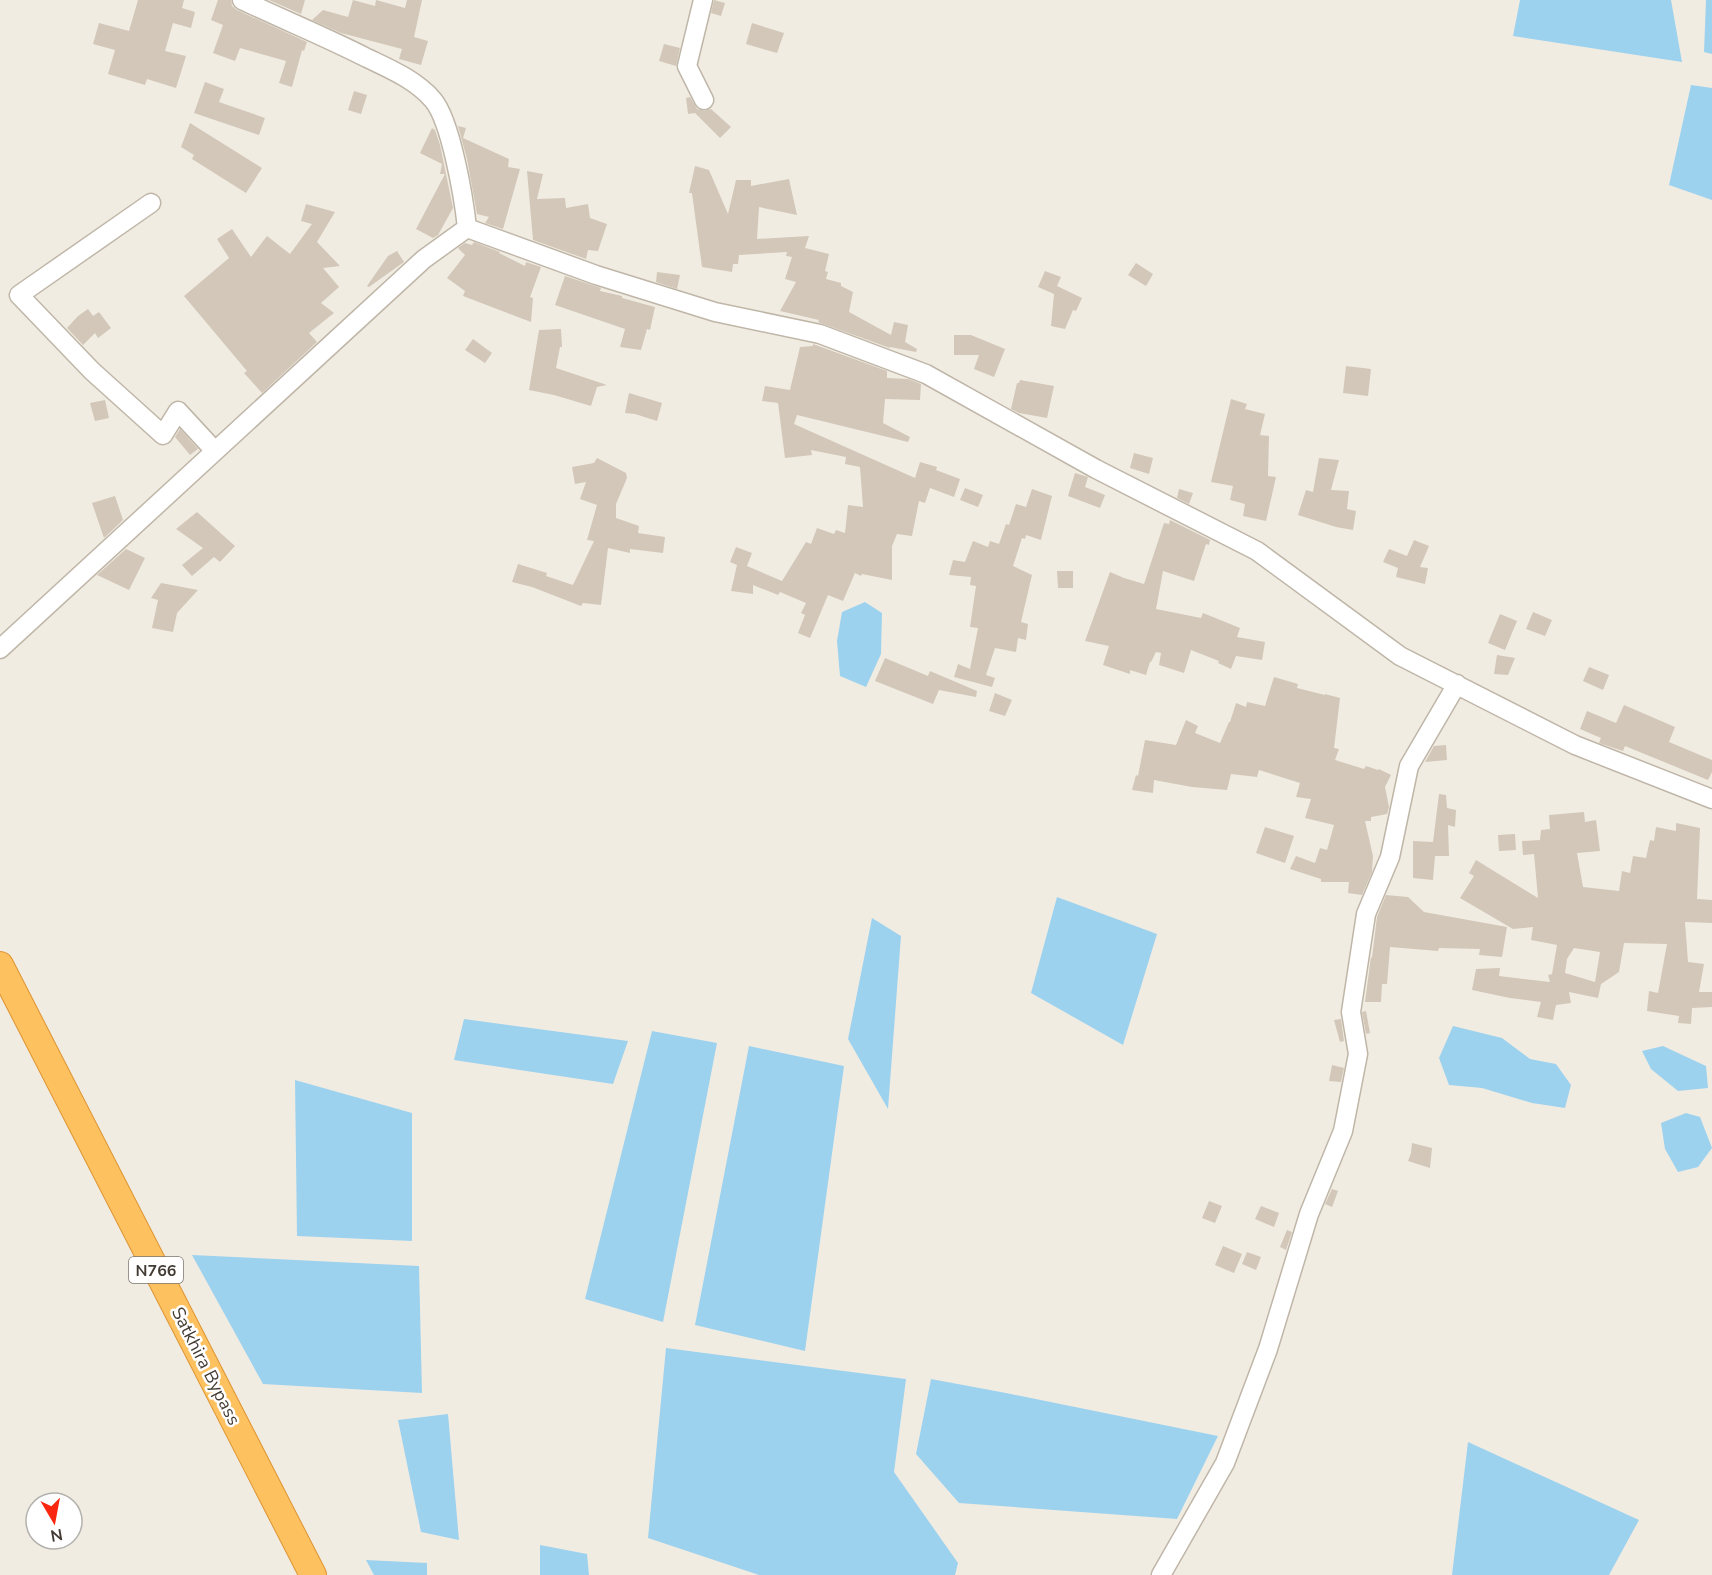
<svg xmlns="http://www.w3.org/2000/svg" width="1712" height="1575" viewBox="0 0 1712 1575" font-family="'Nunito Sans',sans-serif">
<rect width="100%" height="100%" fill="#f1ece2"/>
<path fill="#9dd2ef" d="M1520 0H1671L1682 62 1513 36Z
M1706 0H1712V54L1704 52Z
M1691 85 1712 88V200L1669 185Z
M865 602 882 613 881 654 866 687 840 676 837 641 842 612Z
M1057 897 1157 934 1123 1045 1031 993Z
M872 918 901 936 888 1109 848 1039Z
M464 1019 628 1041 613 1084 454 1060Z
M1453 1026 1502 1038 1530 1059 1556 1064 1571 1085 1565 1108 1532 1103 1482 1088 1449 1085 1439 1058Z
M652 1031 717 1043 663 1322 585 1299Z
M749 1046 844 1066 805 1351 695 1325Z
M1663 1046 1706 1066 1708 1088 1678 1091 1651 1069 1642 1051Z
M295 1080 412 1113V1241L297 1236Z
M1686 1113 1700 1117 1712 1148 1698 1167 1678 1172 1665 1149 1661 1123Z
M192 1255 419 1266 422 1393 263 1384Z
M666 1348 906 1379 894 1472 958 1563 955 1575H759L648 1538Z
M931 1379 1006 1393 1218 1436 1177 1519 959 1503 916 1454Z
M448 1414 459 1540 421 1532 398 1420Z
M1468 1442 1639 1520 1609 1575H1452Z
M540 1545 587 1554 589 1575H540Z
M366 1560 427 1563V1575H374Z"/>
<path fill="#d2c7b8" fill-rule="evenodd" d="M138 0H184L182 8 195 12 191 28 173 23 165 51 186 56 176 88 147 79 145 85 108 74 115 50 93 44 99 23 129 31Z
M218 0H231L232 6 237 10 307 42 304 51 302 50 292 87 279 83 286 61 240 48 235 61 213 53 223 25 211 20Z
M269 0H305L301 14Z
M353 0 375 6 376 0 405 8 407 0H422L414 37 428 41 421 65 399 59 402 49 341 33 312 20 323 10 348 17Z
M714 0 725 3 721 16 711 13Z
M752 23 784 33 777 53 746 44Z
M664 44 680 48 676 66 659 61Z
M205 82 224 89 219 102 265 118 259 135 194 113Z
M354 91 367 95 361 114 348 110Z
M690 97 697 109 704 111 711 109 731 127 720 138 695 113 688 114 686 98Z
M190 123 262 168 246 193 192 159 194 155 181 147Z
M458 126 466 128 463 138 509 159 508 167 520 169 503 229 485 223 489 217 477 214 467 159Z
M432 128 435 130 440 145 453 208 438 235 433 238 416 229 445 174H440L442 164 420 153Z
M695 166 709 170 728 214 736 180H751V186L789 179 797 215 759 207 757 239 809 236 805 248 829 254 825 271 828 272 826 279 841 283V286L853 292 849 312 891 335 894 322 908 325 905 342 917 349 916 352 890 347V348L818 322 819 320 780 311 796 282 785 279 792 257 786 256 787 252 739 255 738 264H733L732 272 702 267 692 193H689Z
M527 171 543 174 537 199 565 198 566 208 588 204 590 218 607 224 598 251 588 250 586 259 533 240Z
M306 204 335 212 317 242 340 266 323 268 339 287 321 303 334 313 309 333 317 342 262 393 244 373 247 371 184 296 229 258 217 239 232 229 251 257 267 236 290 254 312 224 301 221Z
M474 242 500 252 499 253 525 266 526 262 541 267 530 297 533 298 531 322 463 296 465 291 447 278 465 255 458 248 465 243 472 245Z
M397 251 404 262 369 287 367 286 388 256Z
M1136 263 1153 274 1146 286 1128 275Z
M1045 271 1061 277 1057 286 1082 298 1076 311 1073 310 1065 329 1051 326 1054 294 1038 287Z
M657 272 680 275 677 289 656 282Z
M565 276 601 288 600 291 622 296V298L655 307 650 330 647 329 641 350 620 347 625 329 555 305Z
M88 309 93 316 99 312 111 328 98 338 95 333 83 345 67 328 78 316Z
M561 329 562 347H560L556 368 607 385 597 387 591 406 554 395 529 390 539 330Z
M954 335H971L1005 349 994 377 974 369 979 355H954Z
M473 339 492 353 485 363 465 350Z
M813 344 887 371V378L908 379 921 384 920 400 885 399 883 423 910 437 908 442 797 415 794 424 915 478 920 462 937 467 936 470 960 479 954 497 930 488 925 503 919 501 912 536 897 534 892 546V580L862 574 861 576 855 573 843 601 828 595 810 638 798 633 805 615 801 613 806 603 780 592 778 595 753 585V594L731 591 737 565 730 562 736 547 752 553 747 566 782 581 806 542 811 544 817 528 834 534 836 530 845 533 848 505 863 507 860 467 845 464 846 457 811 450 812 455 785 458 778 403 762 401 765 386 790 390 800 347 813 346Z
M1346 366 1371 369 1368 396 1343 393Z
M1020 380 1054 386 1047 418 1019 413 1011 409 1017 383H1019Z
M629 393 662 403 657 421 635 414 625 413Z
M1231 399 1247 404 1245 409 1265 414 1260 435 1269 436 1268 476 1276 477 1266 521 1243 516 1245 504 1230 500 1233 486 1211 482Z
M105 400 109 418 95 421 90 403Z
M180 429 198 449 190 455 175 437Z
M1134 453 1153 458 1149 474 1130 468Z
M597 458 626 473 627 478 616 504V518L639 526 638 533 665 537 663 553 630 549V553L608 548 601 605 583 603 581 606 532 587 512 582 518 564 547 573 546 576 573 585 594 541 587 540 597 505 580 499 586 482 575 484 572 467 594 463Z
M1319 458 1339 460 1331 490 1349 491 1347 509 1356 511 1353 530 1336 527 1298 515 1306 490 1313 492Z
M1075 473 1088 477 1085 487 1105 495 1100 508 1068 496Z
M965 488 983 495 978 507 960 500Z
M1032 489 1052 496 1041 540 1026 535 1025 539 1022 538 1013 566 1032 575 1021 622 1028 624 1026 640 1018 638 1016 652 995 648 986 675 995 678 992 687 954 677 958 664 970 669 978 628 970 627 976 586 970 585 971 577 949 575 953 560 965 562 973 541 988 547 990 541 999 544 1006 524 1009 525 1016 504 1026 507Z
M1179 489 1193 493 1189 504 1177 498Z
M115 496 123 520 104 538 92 503Z
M197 512 235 546 220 562 214 557 192 576 182 565 203 548 176 529Z
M1170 520 1210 540 1209 545 1206 544 1194 581 1163 571 1156 609 1201 618 1203 613 1240 628 1237 637 1265 642 1262 660 1236 656 1231 669 1218 663 1219 661 1191 650 1184 673 1159 665 1161 653 1156 652 1151 662H1150L1146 675 1130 670V674L1103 665 1109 646 1085 641 1110 572 1124 578 1144 584 1164 523 1169 524Z
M1414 540 1429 546 1420 567 1428 568 1425 584 1396 577 1398 568 1383 562 1389 549 1407 556Z
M126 549 145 558 129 590 97 575Z
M1057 571H1073V588H1058Z
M161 583 198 590 177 613 173 632 152 628 158 600 151 598Z
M1533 612 1552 620 1545 636 1526 629Z
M1500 614 1517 621 1505 650 1488 643Z
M1497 655 1515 658 1508 675 1494 674Z
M885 658 928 676 930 671 977 691 976 697 939 690 933 704 875 681Z
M1589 667 1609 675 1603 690 1583 681Z
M1274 677 1298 684 1297 688 1325 695V694L1340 698 1334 748 1339 749 1335 760 1364 769 1366 766 1378 770 1379 769 1391 775 1385 787 1389 807 1387 814 1371 817V821H1365L1373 856 1372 872 1362 895 1348 893 1349 882H1321V879L1290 869 1296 856 1315 863 1320 848 1327 850 1334 825 1305 818 1311 799 1296 797 1300 783 1259 770 1257 777 1231 774 1227 790 1192 787 1154 780 1153 793 1132 790 1136 775 1138 776 1145 740 1176 745 1186 720 1198 726 1195 733 1220 743 1229 722H1230L1236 703 1246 707 1247 702 1265 706Z
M995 693 1012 700 1005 716 989 711Z
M1624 705 1675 727 1669 742 1712 760V772L1708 780 1625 746 1623 751 1599 743 1601 738 1580 729 1587 711 1616 723Z
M1446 745 1447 760 1425 762 1434 746Z
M1439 794 1446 795 1447 808 1456 810 1455 827 1448 825 1449 856H1435L1433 880 1413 878V841L1433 842Z
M1584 812 1585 822 1596 820 1600 851 1577 853 1583 887 1619 891 1622 871 1630 873 1633 856 1646 858 1650 840 1654 841 1656 827 1676 831V823L1700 828 1697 899 1712 900V923L1685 922 1688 962 1704 964 1699 992H1712V1007L1692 1008 1691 1024 1678 1023 1679 1016 1647 1011 1649 991 1658 993 1667 944 1624 943 1619 972 1601 984 1598 998 1569 992 1571 1003 1556 1005 1553 1020 1537 1017 1541 1002 1510 998 1472 990 1476 969 1500 968 1499 976 1550 982 1548 975 1552 974 1557 945 1531 940 1533 927 1513 929 1460 898 1474 876 1469 873 1476 860 1538 898 1534 854 1523 855 1522 841 1540 840 1541 830 1550 829 1549 815ZM1574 948 1600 952 1595 982 1565 973 1567 959Z
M1265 827 1294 836 1285 863 1256 853Z
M1515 834 1516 850 1499 851 1498 835Z
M1386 895 1408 897 1424 912 1507 927 1502 957 1479 955 1480 949 1439 948 1438 951 1390 947 1387 984H1382L1381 1002H1365L1371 957 1372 958 1377 917Z
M1366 1011 1370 1033 1366 1034 1362 1012Z
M1341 1019 1344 1041 1340 1042 1334 1020Z
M1332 1065 1344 1068 1341 1082 1329 1081Z
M1412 1143 1432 1148 1430 1168 1408 1161 1411 1153Z
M1332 1189 1338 1191 1332 1207 1325 1204Z
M1209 1201 1222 1206 1215 1223 1202 1218Z
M1261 1206 1279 1213 1274 1227 1255 1219Z
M1287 1230 1292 1232 1286 1250 1280 1247Z
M1223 1246 1242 1254 1234 1273 1215 1265Z
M1247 1252 1261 1257 1256 1270 1242 1264Z"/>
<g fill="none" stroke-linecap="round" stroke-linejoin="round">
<defs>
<path id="minor" d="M242 0C284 20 326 37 367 58 390 69 416 80 433 100 451 121 464 199 467 228
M703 0 687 66 704 100
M151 203 19 295 92 371 163 435 178 411 215 451
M0 649 424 259 467 228 596 275 715 312 820 334 926 374 1096 469 1257 551 1400 656 1575 745 1712 799
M1161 1575 1225 1463 1268 1349 1309 1214 1343 1131 1358 1054 1351 1012 1366 914 1390 857 1409 766 1457 684"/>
<path id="highway" d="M0 965 313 1575"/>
</defs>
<use href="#minor" stroke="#bfb6a8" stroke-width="21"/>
<use href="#highway" stroke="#dd9431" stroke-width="28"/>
<use href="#minor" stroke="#fff" stroke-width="18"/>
<use href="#highway" stroke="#fec160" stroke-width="26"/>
</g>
<g text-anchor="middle" stroke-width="5" stroke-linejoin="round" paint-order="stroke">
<rect fill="#fff" stroke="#7b7670" stroke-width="1.5" x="129" y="1257" width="54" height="26" rx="4.5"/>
<g font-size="16" font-weight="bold" fill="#423b33">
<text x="156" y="1276">N766</text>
</g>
<g font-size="18" fill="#423b33" stroke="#fff">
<text transform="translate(206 1366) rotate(63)" y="6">Satkhira Bypass</text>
</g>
</g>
<g transform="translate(54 1521) rotate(170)"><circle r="28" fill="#ffffff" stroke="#b3b1ad" stroke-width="1.5"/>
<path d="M0-4.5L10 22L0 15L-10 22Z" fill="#fa2710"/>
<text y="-9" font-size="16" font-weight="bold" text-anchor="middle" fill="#423b33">N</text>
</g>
</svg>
